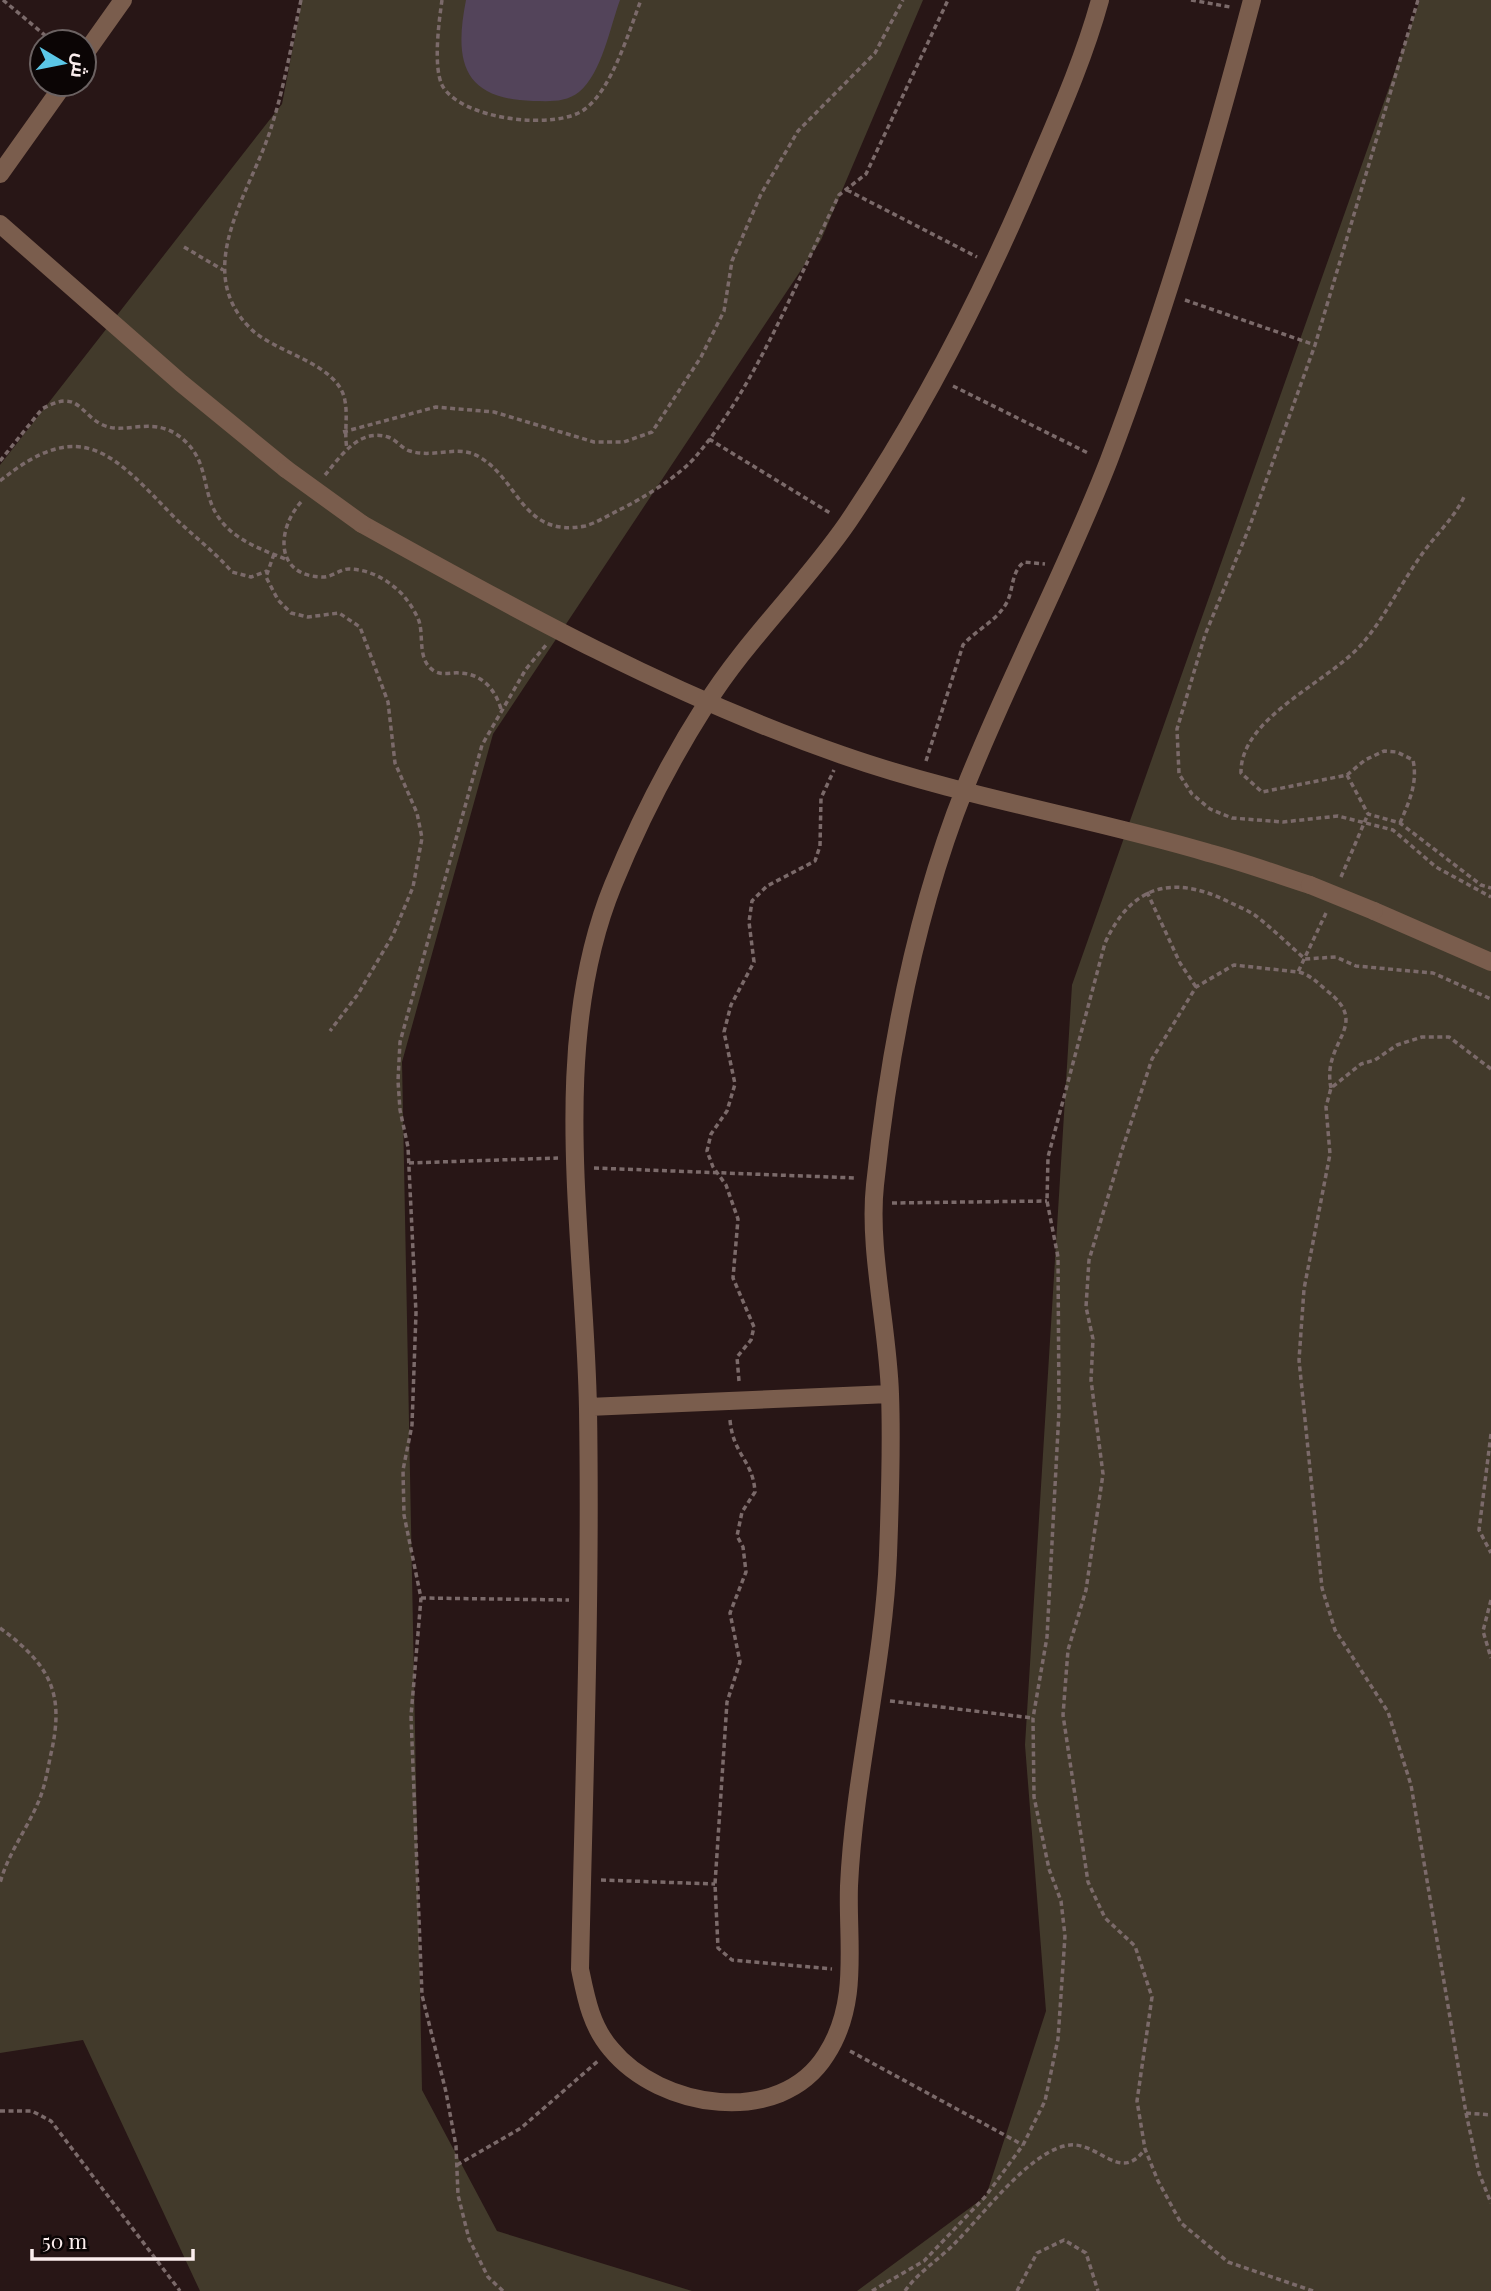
<svg xmlns="http://www.w3.org/2000/svg" width="1491" height="2291" viewBox="0 0 1491 2291" font-family="'Playfair Display',Cairo,serif">
<rect width="100%" height="100%" fill="#281616"/>
<path fill="#423a2b" d="M302 0H923L821 240 493 734 402 1062 422 2090 497 2231 692 2291H200L83 2040 0 2053V465L282 104Z
M1420 0H1491V2291H857L986 2196 1046 2011 1025 1745 1072 985Z"/>
<path fill="#53445a" d="M466 0H620C610 27 602 73 579 92 565 103 549 101 533 101 462 99 454 61 466 0Z"/>
<g fill="none" stroke-linecap="round" stroke-linejoin="round">
<path stroke="#7b6a6a" stroke-width="3.5" stroke-dasharray="5 3.5" stroke-linecap="butt" d="M3 0 53 42
M301 0C292 41 285 84 272 125 253 189 190 268 250 328 274 353 339 363 345 401 348 417 344 433 347 449
M442 0C439 21 433 66 442 85 460 120 557 131 585 109 612 89 629 31 641 0
M1191 0 1230 7
M1418 0 1315 345 1249 528 1205 635 1177 729 1179 774 1192 794 1210 809 1232 818 1283 822 1338 816 1393 830 1436 867 1491 897
M847 190 977 257
M184 247 223 270
M1185 300 1315 345
M953 386 1090 454
M343 432 436 407 494 412 594 442H624L652 432 701 357 724 311 732 261 761 194 798 131 875 53 903 0
M709 439 830 513
M0 461 42 409C79 388 79 414 103 425 124 435 149 417 176 434 212 458 199 490 219 518 235 541 263 550 288 560
M325 475C341 456 359 428 388 437 397 440 402 449 410 451 435 459 459 443 481 458 519 481 523 538 585 526 596 523 609 515 619 510 642 499 681 475 697 455 757 384 797 280 839 195L866 174 948 0
M0 481C82 414 114 455 174 517 193 536 214 551 232 572L251 577 267 571
M301 502C277 529 274 575 321 577 332 578 341 568 350 569 371 570 388 580 402 594 409 602 415 611 419 621 424 637 417 660 434 671 443 676 451 672 460 673 482 674 495 689 501 709
M274 554 266 577 278 600 291 613 308 617 339 613 360 627 388 702 395 763 417 813 422 838 413 887 393 935 358 994 330 1031
M926 761 963 645C975 631 994 622 1004 607 1015 592 1009 574 1024 562L1045 564
M1347 775 1368 814 1400 823 1481 885 1491 888
M1400 823C1409 802 1418 783 1413 760L1397 752 1384 751 1365 760 1347 775 1262 792 1241 773C1240 718 1327 683 1361 645 1384 619 1400 585 1420 557 1434 536 1453 520 1464 497
M1341 877 1368 814
M1147 892 1180 963 1196 987
M1299 972C1310 975 1317 982 1326 990 1373 1026 1321 1040 1331 1088
M1491 1069 1449 1037H1422L1397 1045 1375 1060 1361 1064 1331 1088 1326 1107 1330 1154 1304 1289 1299 1360 1322 1588 1335 1630 1388 1712 1411 1785 1466 2113 1479 2173 1491 2203
M409 1163 558 1158
M594 1168 856 1178
M892 1203 1047 1201
M739 1381 737 1357 751 1340 754 1327 733 1278 738 1219 726 1185 713 1167 707 1151 711 1134 727 1111 735 1084 724 1032 731 1005 754 962 749 922 752 901 767 886 815 861 820 846 821 798 834 770
M730 1420C733 1455 753 1460 755 1492L742 1512 737 1536 743 1547 746 1572 730 1613 740 1662 727 1702 715 1884 718 1948 732 1960 832 1969
M1491 1434 1479 1530 1491 1553
M421 1598 569 1600
M1491 1600 1483 1631 1491 1658
M0 1628C53 1667 65 1696 50 1758 47 1774 44 1790 37 1805 25 1832 8 1854 0 1883
M890 1701 1033 1718
M601 1880 715 1884
M850 2051 1023 2145
M0 2111H32L51 2121 180 2291
M1466 2113 1491 2115
M457 2165 521 2128 598 2061
M503 2291 488 2277 469 2239 458 2195 456 2146 446 2092 422 1995 411 1716 421 1598 404 1515 403 1470 412 1425 416 1313 408 1147 400 1110 398 1081 400 1042 482 745 526 669 547 644
M872 2291 924 2261 985 2197 1023 2145 1045 2101 1058 2039 1065 1936 1061 1901 1049 1869 1034 1797 1033 1718 1047 1637 1059 1411 1058 1257 1047 1201 1048 1157 1105 943C1131 886 1171 874 1227 901 1237 906 1248 910 1256 916 1273 929 1289 945 1305 959L1336 957 1356 966 1433 973 1491 999
M905 2291C918 2272 940 2259 956 2242 983 2215 1026 2156 1064 2146 1097 2137 1119 2186 1145 2149
M1017 2291 1037 2253 1064 2240 1086 2253 1098 2291
M1313 2291 1228 2262 1181 2223 1158 2181 1145 2149 1137 2101 1152 1997 1135 1946 1105 1918 1088 1882 1063 1715 1068 1650 1086 1590 1103 1474 1091 1380 1093 1339 1086 1307 1089 1260 1122 1150 1152 1059 1196 987 1234 965 1298 972 1326 913"/>
<path stroke="#7a5d4d" stroke-width="18" d="M1100 0C1084 58 1060 112 1036 168 984 291 923 411 848 522 804 586 746 640 705 706 670 761 638 824 613 885 547 1046 585 1239 588 1409 591 1595 584 1783 580 1969 586 1998 591 2026 611 2049 660 2109 780 2128 826 2055 860 2003 847 1943 849 1886 854 1775 884 1665 888 1555 890 1502 892 1447 890 1394 888 1328 868 1248 875 1185 889 1051 915 913 965 788 1009 677 1066 571 1109 460 1166 310 1211 155 1252 0
M84 55 123 0
M0 174 64 84
M0 224 181 383 286 469
M362 524C518 611 672 696 842 755 962 797 1088 817 1209 853 1243 862 1276 874 1310 885
M1374 911 1491 962
M588 1407 890 1394"/>
<path stroke="#7a5d4d" stroke-width="18" d="M286 469 362 524
M1310 885 1374 911"/>
</g>
<g transform="translate(63 63) rotate(100)"><circle r="33" fill="#0b0505" stroke="#6b6262" stroke-width="2"/>
<path d="M0-5L12 26L0 18L-12 26Z" fill="#5bc7e7"/>
<text y="-10" font-size="19" font-weight="bold" text-anchor="middle" fill="#fceeee">ش</text>
</g>
<path d="M32 2249v10h161v-10" fill="none" stroke="#fceeee" stroke-width="3.5"/>
<text x="42" y="2249" font-size="21" fill="#fceeee" stroke="#0b0505" stroke-width="5" paint-order="stroke">50 m</text>
</svg>
